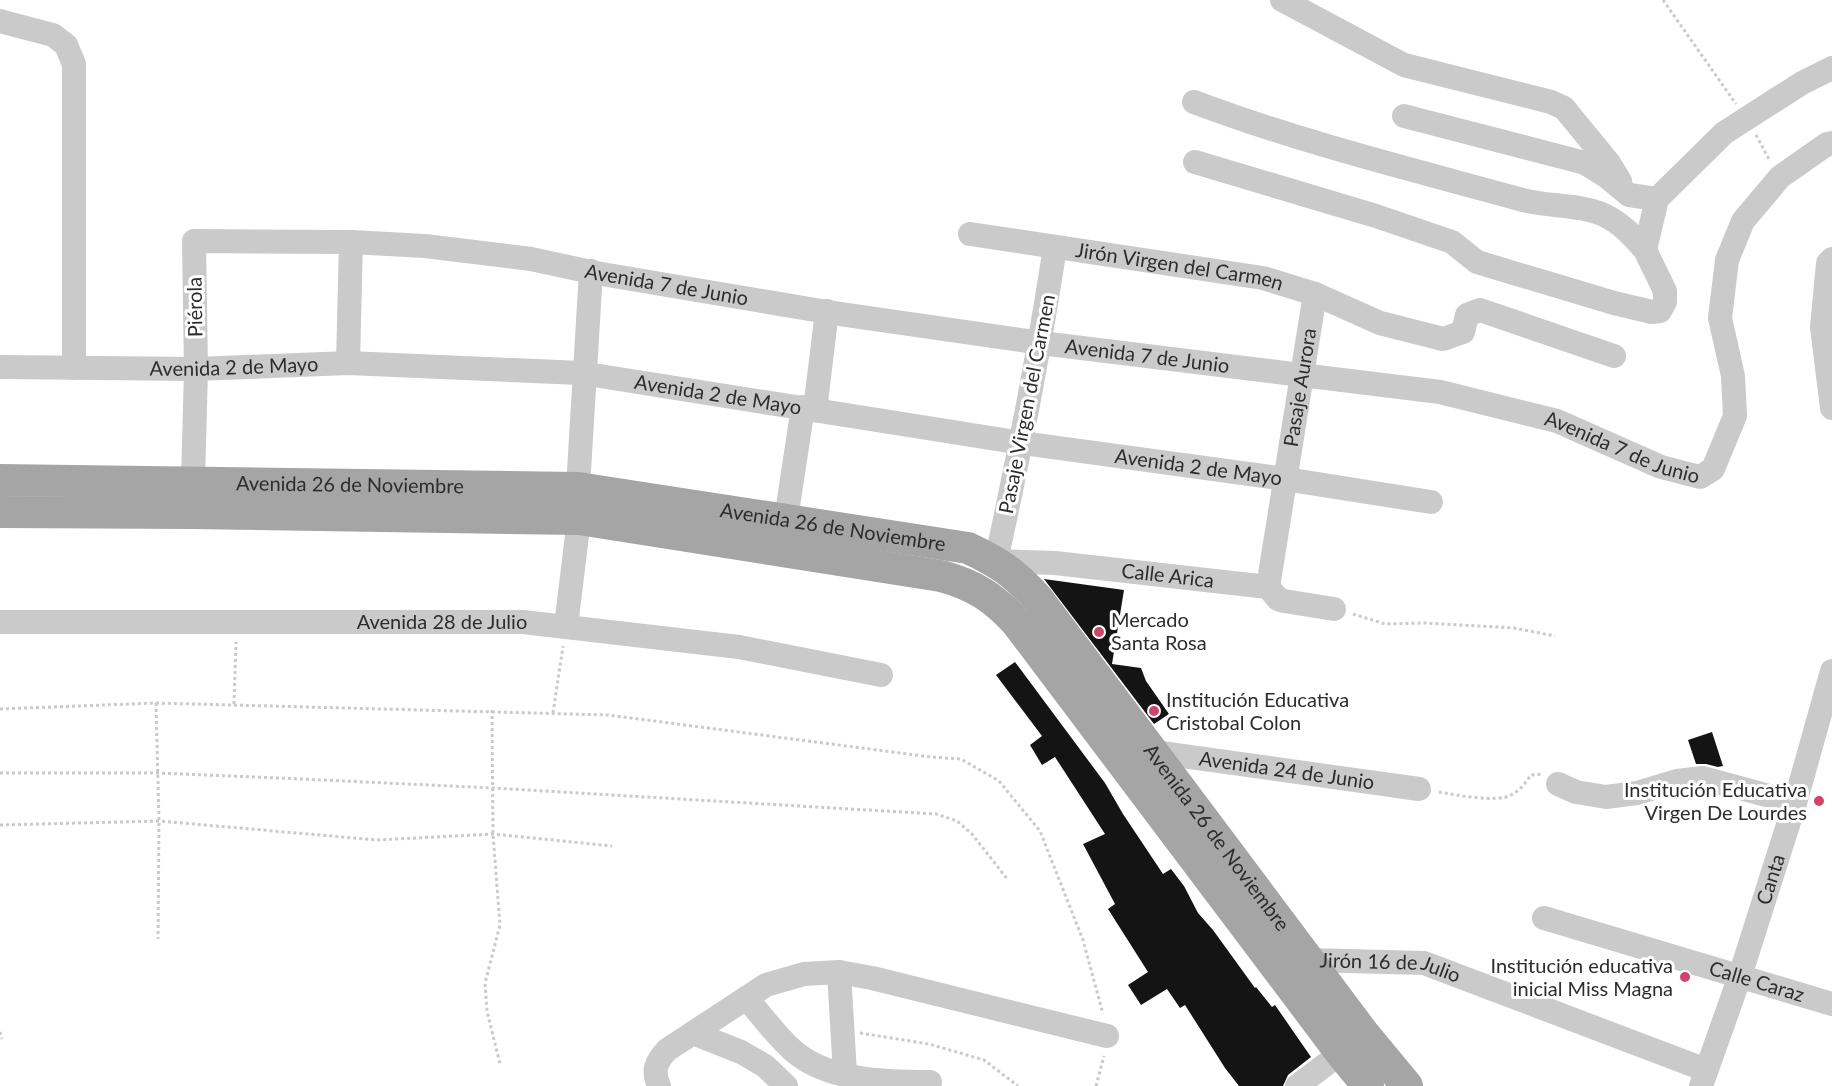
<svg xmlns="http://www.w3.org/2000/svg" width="1832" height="1086" viewBox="0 0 1832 1086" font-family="Lato,sans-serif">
<rect width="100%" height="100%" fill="#fff"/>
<path fill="#141414" d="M1044 579 1124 590 1112 664 1141 668 1146 681 1169 714 1154 724Z
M1015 662 1105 783 1123 814 1163 874 1171 869 1184 886 1198 913 1213 930 1255 988 1256 987 1272 1007 1275 1005 1311 1057 1288 1075 1283 1086H1239L1225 1068 1185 1005 1180 1008 1167 989 1141 1005 1128 985 1148 972 1108 909 1115 904 1083 844 1105 834 1055 757 1042 765 1030 745 1042 736 996 675Z
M1712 732 1723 766 1718 767 1706 764H1696L1688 740Z"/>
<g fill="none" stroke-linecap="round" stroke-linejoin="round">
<path stroke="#cacaca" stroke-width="3" stroke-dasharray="3 3" stroke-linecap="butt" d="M1663 0 1736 104
M1756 135 1770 161
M1353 614 1385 624 1425 623 1514 628 1555 636
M156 703 159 821 158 939
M234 704 236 642
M0 709 156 703 608 715 931 757 961 759 999 781 1040 831 1083 940 1103 1014
M492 710 493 834 500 925 485 983 487 1011 500 1064
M553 713 563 646
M0 773H157L301 779 493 788 936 814 957 821 972 834 1008 880
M1439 792C1455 795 1498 803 1511 795 1520 791 1526 782 1531 775L1542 774
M0 825 159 821 377 840 493 834 612 846
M0 1032 2 1039
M860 1033 929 1044 984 1060 1018 1086
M1096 1086 1104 1056"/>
<g stroke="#cacaca" stroke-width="24">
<path d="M1282 0 1404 65 1551 102 1564 108 1609 163 1620 181"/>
<path d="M0 21 53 35 66 45 74 64V368"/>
<path d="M1194 102C1300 142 1410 169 1519 199 1545 207 1581 204 1604 215 1621 223 1633 236 1645 250L1657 199"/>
<path d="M1404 116 1585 163 1606 176 1629 195 1657 199 1724 133 1802 83 1832 68"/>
<path d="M1195 162 1376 216 1452 242 1477 262 1614 303 1652 312 1660 311 1665 302V291L1645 250"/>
<path id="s1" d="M970 234 1263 278 1315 294 1380 323 1443 339 1463 332 1467 315 1480 310 1614 356"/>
<path id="s2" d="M1055 247C1039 352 1019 456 996 561L1055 563 1268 587 1278 599 1284 601 1334 609"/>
<path d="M1832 259 1828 263 1822 327 1832 408"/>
<path d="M348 363 351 242"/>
<path id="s3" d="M0 367 196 369 348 363 581 373 1022 443 1285 479 1431 502"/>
<path d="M815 410 827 311"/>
<path id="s4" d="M193 482 196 369 194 241 351 242 425 246 531 259 596 273 833 313 1041 343 1440 392 1557 421 1661 467 1700 477 1713 469 1735 416 1733 376 1720 318 1727 260 1743 221 1780 177 1827 144 1832 143"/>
<path d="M578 488 591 271"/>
<path d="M786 519 803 407"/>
<path id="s5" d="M1268 587 1315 294"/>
<path id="s6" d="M0 622H523L739 647 881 675"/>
<path d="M566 626 579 519"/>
<path id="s7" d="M1154 752 1419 789"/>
<path d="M1558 784 1576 792 1606 797 1637 793 1677 781 1703 778 1795 803"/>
<path id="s8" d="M1544 918 1832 1004"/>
<path id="s9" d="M1309 960 1424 963 1706 1070"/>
<path d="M839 972 845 1074"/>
<path d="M746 998C762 1015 778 1039 796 1053 830 1081 889 1082 930 1082"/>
<path d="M693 1033 741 1052 765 1066 786 1086"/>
<path d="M659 1086C652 1071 656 1062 667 1050L766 985 804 974 839 972 872 978 1107 1036"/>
<path d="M1297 1086 1341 1053"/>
<path id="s10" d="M1701 1086 1740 976 1795 803 1832 671"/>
</g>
<g stroke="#a5a5a5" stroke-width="32">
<path id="s11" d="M0 480 578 488 968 548C1000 563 1014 573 1038 599L1364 1034 1407 1086"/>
<path d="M0 512 194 513 579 519 941 576C975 585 994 598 1017 623L1341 1053 1368 1086"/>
</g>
</g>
<g fill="#cf446a" stroke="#fff" stroke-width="2">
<circle cx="1099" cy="632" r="6"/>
<circle cx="1154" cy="711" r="6"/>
<circle cx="1819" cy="801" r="6"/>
<circle cx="1685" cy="977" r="6"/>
</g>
<g text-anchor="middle" stroke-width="6" stroke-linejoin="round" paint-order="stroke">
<g font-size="20" fill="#2d2d2d" stroke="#fff">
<text dy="7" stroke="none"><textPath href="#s1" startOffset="212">Jirón Virgen del Carmen</textPath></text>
<text dy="7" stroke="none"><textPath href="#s4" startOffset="717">Avenida 7 de Junio</textPath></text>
<text transform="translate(195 307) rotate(-91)" y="7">Piérola</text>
<text dy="7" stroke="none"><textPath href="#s4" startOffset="1203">Avenida 7 de Junio</textPath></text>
<text dy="7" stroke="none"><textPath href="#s3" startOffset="234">Avenida 2 de Mayo</textPath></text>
<text dy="7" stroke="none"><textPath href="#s5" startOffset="202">Pasaje Aurora</textPath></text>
<text dy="7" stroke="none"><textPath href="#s3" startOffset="720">Avenida 2 de Mayo</textPath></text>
<text transform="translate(1027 404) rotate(-79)" y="7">Pasaje Virgen del Carmen</text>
<text dy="7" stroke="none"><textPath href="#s4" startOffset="1689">Avenida 7 de Junio</textPath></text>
<text dy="7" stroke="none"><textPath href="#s3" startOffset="1206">Avenida 2 de Mayo</textPath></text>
<text dy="7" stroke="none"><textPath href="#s11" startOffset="350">Avenida 26 de Noviembre</textPath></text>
<text dy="7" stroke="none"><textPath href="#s11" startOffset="836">Avenida 26 de Noviembre</textPath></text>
<text dy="7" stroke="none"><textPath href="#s2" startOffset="492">Calle Arica</textPath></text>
<text dy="7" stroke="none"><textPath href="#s6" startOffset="442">Avenida 28 de Julio</textPath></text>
<text dy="7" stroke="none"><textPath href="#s7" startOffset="134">Avenida 24 de Junio</textPath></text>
<text dy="7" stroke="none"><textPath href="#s11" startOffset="1358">Avenida 26 de Noviembre</textPath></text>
<text dy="7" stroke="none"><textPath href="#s10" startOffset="218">Canta</textPath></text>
<text dy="7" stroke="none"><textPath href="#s9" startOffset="82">Jirón 16 de Julio</textPath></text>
<text dy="7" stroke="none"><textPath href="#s8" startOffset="222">Calle Caraz</textPath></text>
</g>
<g font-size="20" fill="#2d2d2d" stroke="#fff" text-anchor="start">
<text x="1111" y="627">Mercado<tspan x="1111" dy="23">Santa Rosa</tspan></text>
<text x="1166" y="707">Institución Educativa<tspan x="1166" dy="23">Cristobal Colon</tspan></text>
<text x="1807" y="797" text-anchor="end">Institución Educativa<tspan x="1807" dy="23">Virgen De Lourdes</tspan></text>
<text x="1673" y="973" text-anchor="end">Institución educativa<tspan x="1673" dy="23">inicial Miss Magna</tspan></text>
</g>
</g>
</svg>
